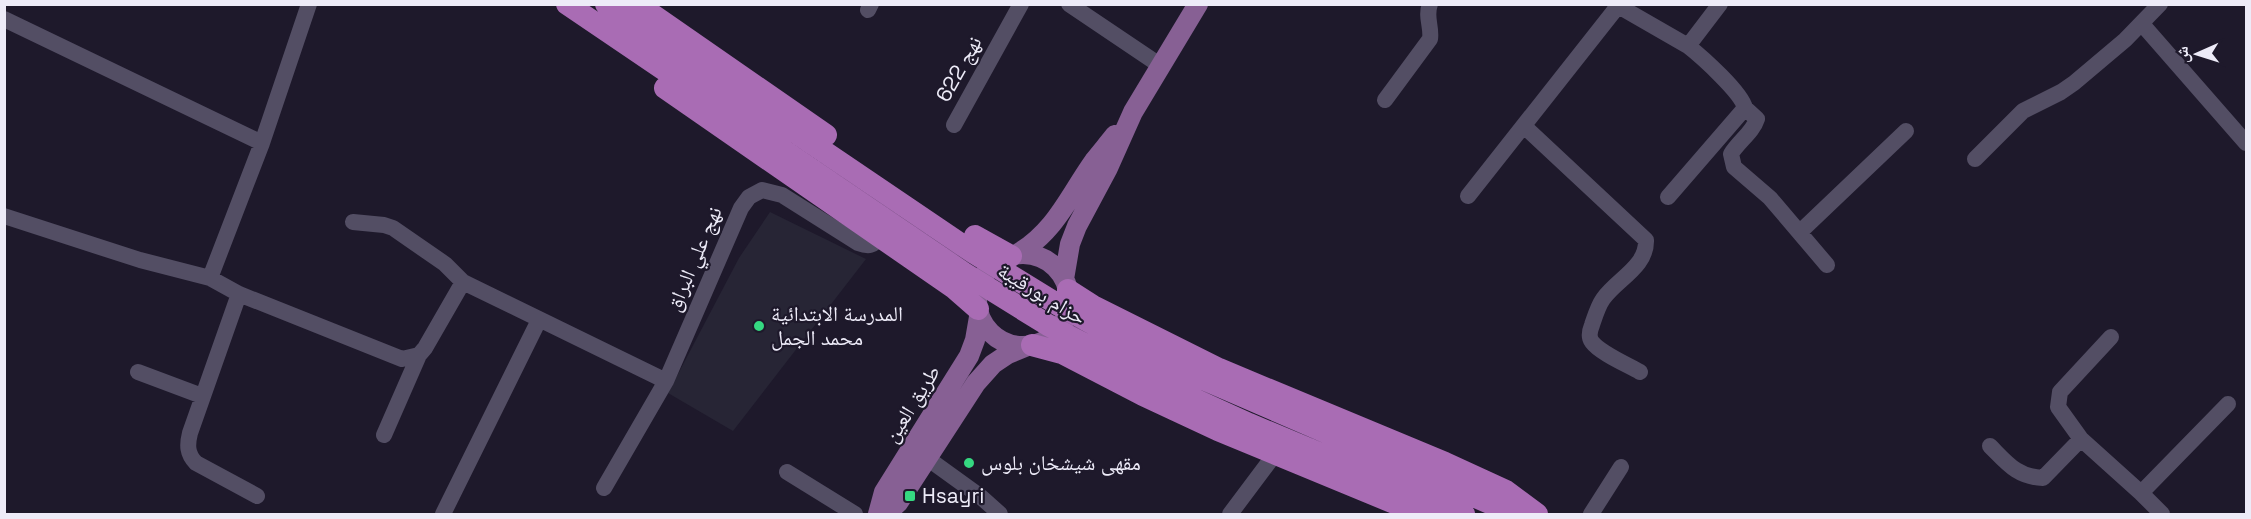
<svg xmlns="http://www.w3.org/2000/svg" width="2251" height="519" viewBox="0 0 2251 519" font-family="'Space Grotesk','Noto Naskh Arabic',sans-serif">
<rect width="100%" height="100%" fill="#1e192b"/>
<path fill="#272535" d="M770 212 866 259 733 431 668 393 739 258Z"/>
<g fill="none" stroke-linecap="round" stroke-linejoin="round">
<path stroke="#534e64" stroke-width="16" d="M1069 4 1161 66
M1615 4 1688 46 1720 4
M868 10 871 4
M4 19 262 143
M2142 24 2246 143
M1385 100 1430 39C1432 27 1425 17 1430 4
M1745 108 1757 119C1753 132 1738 142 1731 154L1734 167 1770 198 1827 265
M954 125 1021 4
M1524 126 1646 240C1647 267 1617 279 1603 299 1598 306 1595 316 1592 325 1590 330 1588 337 1592 342 1600 353 1628 365 1640 372
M1975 159 2023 111 2061 92 2074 83 2125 40 2160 4
M1468 196 1618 6
M1668 197 1745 108C1742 93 1702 57 1688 46
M4 216 140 260 210 278 239 294 402 359 419 355 425 348 463 282
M353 222 384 225 393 228 445 264 463 282 666 381
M1800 232 1906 131
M210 278 262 143 309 4
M239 294 190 433C187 445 187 454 196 463L257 496
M2111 337 2060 392 2058 407 2081 439 2141 493 2162 514
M138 372 202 396
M384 435 419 355
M1990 446C2007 463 2017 477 2043 478L2081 439
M927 458 981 497 1000 514
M787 472 855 514
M604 488 666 381 741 208 749 197 762 190 782 195 858 243C869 247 873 246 880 237
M2141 493 2228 404
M443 514 539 320
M1230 514 1275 454
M1591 514 1621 467"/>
<path stroke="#876094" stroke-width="20" d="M977 300a46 46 0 1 1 92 0a46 46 0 1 1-92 0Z
M1017 254C1056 231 1069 196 1094 161 1101 152 1108 144 1115 135
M1064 279 1070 244 1077 226 1108 168 1133 112 1198 4
M878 514 884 492 969 356 975 340 979 317
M886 514 898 503 976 383 993 364 1008 354 1025 347"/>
<path stroke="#a96cb4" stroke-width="22" d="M567 4 964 273 1048 325 1150 379 1249 424 1464 514
M606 4 974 253 1057 304 1159 360 1515 514
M637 4 826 135
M665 88 954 288 978 309
M975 236 1011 256
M1068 290 1093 306 1219 369 1445 463 1506 491 1537 514
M1032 345 1062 353 1143 395 1218 430 1421 514"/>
</g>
<g fill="#35d881" stroke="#1e192b" stroke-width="2">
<circle cx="759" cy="326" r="6"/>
<circle cx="969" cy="463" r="6"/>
<rect x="904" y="490" width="12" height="12" rx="3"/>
</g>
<g text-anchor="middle" stroke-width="4.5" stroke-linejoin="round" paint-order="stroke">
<g font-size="21" fill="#edebf8" stroke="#1e192b">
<text transform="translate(959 69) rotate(-61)" y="7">نهج 622</text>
<text transform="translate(694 259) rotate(-67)" y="7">نهج علي البراق</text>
<text transform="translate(1042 294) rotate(31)" y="7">حزام بورقيبة</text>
<text transform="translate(912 404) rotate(-58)" y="7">طريق العين</text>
</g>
<g font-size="21" fill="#edebf8" stroke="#1e192b" text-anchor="start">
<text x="771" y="321">المدرسة الابتدائية<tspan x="771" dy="24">محمد الجمل</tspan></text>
<text x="981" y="470">مقهى شيشخان بلوس</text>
<text x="922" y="503">Hsayri</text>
</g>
</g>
<rect width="2251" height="519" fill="none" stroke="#edebf8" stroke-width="12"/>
<g transform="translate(2197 54) rotate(267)" stroke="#1e192b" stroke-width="4.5" paint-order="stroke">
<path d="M0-4.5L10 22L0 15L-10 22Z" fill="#edebf8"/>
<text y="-9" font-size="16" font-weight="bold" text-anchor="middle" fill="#edebf8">ش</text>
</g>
</svg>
